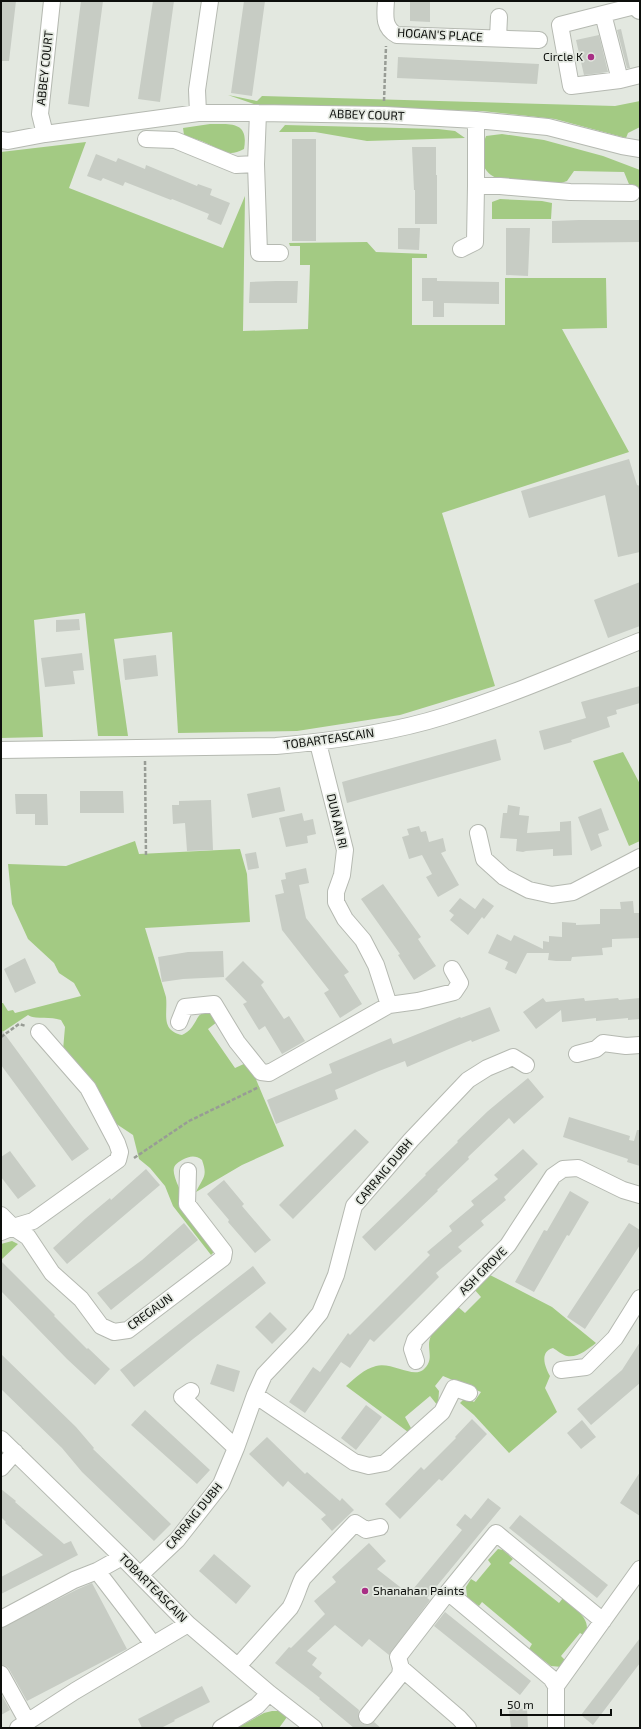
<svg xmlns="http://www.w3.org/2000/svg" width="641" height="1729" viewBox="0 0 641 1729" font-family="'Exo 2',sans-serif">
<rect width="100%" height="100%" fill="#e3e8e0"/>
<path fill="#a3ca83" d="M228 95 257 101 262 96 615 106 640 101V127L628 133 626 138 555 119 482 111 257 105Z
M210 124C231 124 249 121 244 149 228 158 222 150 208 144 200 140 192 138 184 135L183 128Z
M285 125 438 129 455 131 465 138 367 141 315 132H279Z
M502 134 544 140 603 156 640 170V194H633L624 172 574 171 567 181 558 184C545 183 499 182 491 175 478 165 481 149 486 136Z
M86 142 69 188 223 248 245 196 243 331 308 329 310 265H300V246H290L289 243 367 242 376 252 427 254V258H412V325H505V278H606L607 328 562 329 629 452 442 513 495 686 400 715 297 731 178 733 172 632 114 639 128 736H98L85 613 34 620 43 737 1 738V152Z
M500 199 542 201 552 203 551 219H492V202Z
M623 752 640 784V841L629 846 593 761Z
M135 841 139 854 240 849 247 874 250 922 145 928 166 997C168 1014 160 1030 182 1035 186 1033 189 1031 192 1027 199 1018 197 1010 213 1014L217 1022 208 1029 235 1068 246 1063 255 1077 284 1146 242 1165 196 1192C203 1177 208 1177 202 1160 195 1155 190 1156 182 1160 179 1162 175 1164 174 1168 170 1180 204 1233 212 1246L213 1253 211 1255 173 1206 165 1186 150 1168 139 1159 133 1135 115 1123 63 1050 65 1027 61 1020C50 1016 34 1020 28 1015L1 1033V1003H3L8 1011 13 1010 15 1013 81 996 74 983 59 973 54 963 28 939 12 904 8 864 66 866Z
M12 1241 18 1244 1 1260V1244Z
M488 1274 552 1307 596 1343C588 1349 578 1358 567 1356 562 1355 557 1350 553 1348 539 1352 545 1367 550 1376L545 1388 557 1412 509 1453 474 1415 460 1403 464 1399 467 1398 474 1402 481 1392 443 1376 435 1386 439 1391 438 1406 430 1396 405 1417 411 1428 408 1432 346 1386C355 1378 364 1369 376 1366 392 1362 412 1378 423 1370 436 1359 425 1348 431 1336 436 1325 449 1315 457 1306L465 1313 481 1297 474 1289Z
M498 1549 503 1550 513 1559 509 1563 559 1603 563 1598C575 1609 593 1619 585 1636L580 1633 561 1656 566 1661 562 1667 551 1666 529 1649 532 1644 482 1602 479 1606 467 1597 466 1587 471 1579 476 1582 491 1564 488 1560Z
M272 1711H280L287 1717 279 1728H237L264 1713Z"/>
<path fill="#c7ccc4" d="M1 1H16L9 61H1Z
M81 1H103L89 107 68 104Z
M153 1H174L160 102 138 99Z
M244 1H265L252 96 231 93Z
M410 1H430V22L410 21Z
M621 29 630 68H627L617 30Z
M599 35 608 72 584 75 576 40Z
M398 57 539 64 537 84 397 78Z
M292 139H316V241H292Z
M412 147H436V175H437V224H415V190H414Z
M96 154 116 162 118 158 145 169 146 165 197 186 198 184 212 189 210 195 230 203 221 225 207 219 209 214 172 199 171 200 125 182 123 186 103 178 101 181 87 176Z
M579 220H640V242L552 243V221Z
M398 228H420L419 250 398 249Z
M506 228H530L528 276 506 275Z
M422 278H437V281L499 282V304L444 303V317H433V301H422Z
M276 281H298L297 303H249L250 282Z
M629 459 637 485 640 486V552L618 557 605 495 529 518 521 491Z
M640 582V626L608 638 594 600Z
M79 619 80 630 56 632V620Z
M82 653 84 670 73 671 75 684 45 687 41 658Z
M156 655 158 676 125 680 123 659Z
M640 686V703L616 710 617 714 607 717 610 727 571 740 572 742 544 750 539 731 586 718 581 702Z
M496 739 501 760 347 803 342 782Z
M280 787 285 811 252 818 247 794Z
M80 791H123L124 813H80Z
M15 794H47L48 825H35V814H16Z
M211 800 213 850 187 851 185 823 173 824 172 805H179V801Z
M508 805 520 807 519 815 529 816 527 833 560 831V822L571 821 572 855 553 856V849L526 851 523 852 516 851 517 839 500 838 503 813H507Z
M601 808 609 830 598 834 602 846 591 851 578 817Z
M302 813 304 821 313 819 316 834 307 836 308 843 286 847 279 818Z
M419 826 421 832 426 831 429 842 443 838 446 851 441 853 459 885 438 897 426 877 432 874 422 855 409 859 403 840 402 837 409 835 407 829Z
M256 852 259 868 248 870 245 854Z
M306 868 309 883 299 885 306 918 349 972 344 975 362 1004 340 1018 324 993 329 990 282 930 275 895 284 893 281 880 286 879 285 873Z
M383 884 421 937 418 939 436 966 414 980 398 955 400 954 361 899Z
M460 898 475 909 483 898 494 906 484 919 482 917 468 935 450 920 454 915 449 911Z
M633 901 634 913H640V938L612 939V947L602 948 603 955 572 957 571 961H556L548 960 549 953H527L516 974 505 969 508 962 488 953 497 934 511 941 514 935 543 949V941L549 942V936L562 937V922L576 923V925L600 924V909H621L620 902Z
M223 951 224 977 183 979 162 982 158 957 188 952Z
M25 958 36 983 15 993 4 969Z
M243 961 264 982 261 985 284 1019 289 1016 305 1041 282 1054 265 1026 259 1030 243 1004 247 1002 225 979Z
M543 998 546 1002 584 998 585 1001 618 998 619 1000 640 998V1019L628 1020V1018L596 1021V1018L562 1022 561 1010 536 1029 523 1012Z
M490 1007 500 1031 472 1042 471 1040 449 1049 407 1067 405 1061 379 1071 335 1090 338 1099 276 1124 267 1100 332 1073 329 1064 391 1038 393 1044 460 1017 461 1018Z
M1 1029 89 1149 72 1161 1 1065Z
M528 1078 544 1097 514 1124 509 1118 468 1157 469 1159 437 1190 438 1191 375 1251 362 1237 426 1175 425 1174 458 1142 457 1141 488 1111Z
M569 1117 630 1136 629 1140 634 1141 637 1130H640V1166L627 1162 628 1159 563 1137Z
M355 1129 369 1142 293 1219 279 1205Z
M523 1149 538 1164 504 1197 506 1200 481 1221 484 1225 458 1247 462 1251 436 1273 439 1277 374 1342 370 1339 350 1368 341 1362 305 1413 289 1402 313 1367 320 1372 348 1333 350 1335 430 1255 427 1252 452 1231 449 1226 474 1205 471 1201 498 1179 494 1175Z
M10 1151 36 1186 18 1199 1 1177V1157Z
M146 1169 160 1185 67 1264 53 1248 86 1218 110 1198 111 1200Z
M224 1180 244 1204 242 1206 271 1240 255 1253 228 1222 229 1220 207 1194Z
M570 1191 589 1202 569 1236 567 1235 534 1292 515 1282 544 1230 547 1231Z
M184 1223 198 1240 111 1310 97 1293 142 1260Z
M629 1223 640 1230V1245L585 1329 567 1317Z
M1 1261 55 1315 54 1316 87 1349 88 1348 110 1369 95 1385 67 1359 1 1291Z
M253 1266 266 1283 193 1339 134 1387 120 1370Z
M270 1312 287 1329 272 1344 255 1327Z
M640 1342V1383L591 1425 577 1409 622 1370Z
M1 1354 76 1427 94 1448 93 1449 171 1524 154 1541 82 1472 62 1448 1 1389Z
M217 1364 240 1371 234 1392 210 1384Z
M366 1405 382 1417 356 1450 341 1438Z
M145 1410 210 1470 197 1484 131 1425Z
M472 1419 487 1434 442 1481 439 1479 400 1519 385 1504 421 1467 424 1470 456 1438 455 1437Z
M582 1420 596 1437 581 1449 567 1433Z
M267 1437 305 1474 307 1472 340 1501 342 1498 354 1510 332 1531 321 1519 326 1515 288 1481 283 1487 249 1454Z
M640 1472V1516L620 1503Z
M1 1489 16 1501 15 1502 64 1544 71 1541 78 1555 1 1594V1577L43 1555 5 1523 6 1522 1 1517Z
M488 1498 501 1508 427 1598 430 1600 389 1655 369 1639 362 1647 335 1625 307 1651 317 1658 312 1665 322 1673 319 1677 359 1710 358 1715 361 1723 366 1725 374 1722 381 1728H354L319 1699 320 1698 275 1663 289 1647 291 1648 325 1614 314 1601 336 1582 332 1577 369 1543 386 1561 377 1569 409 1594 462 1530 456 1525 465 1514 471 1519Z
M520 1515 608 1585 597 1598 509 1528Z
M214 1554 251 1586 236 1604 199 1571Z
M92 1583 127 1649 27 1701 9 1669 6 1666 1 1665V1628L78 1589Z
M445 1612 531 1681 520 1695 434 1626Z
M640 1638V1663L593 1725 581 1715Z
M202 1686 210 1702 174 1720 175 1721 161 1728H142L138 1719Z
M1 1694 10 1710 1 1715Z
M527 1708 528 1728H511L509 1710Z"/>
<g fill="none" stroke-linecap="round" stroke-linejoin="round">
<defs>
<path id="minor" d="M386 1C385 15 383 28 397 35L539 40
M639 5 603 14 620 80 640 75
M603 14 560 25 571 86 620 80
M498 38 499 17
M198 113 197 90 210 1
M258 113 256 164 259 253H280
M45 134 40 114 52 1
M146 139 175 140 236 165 256 164
M1 140 8 141 45 134 198 113H258L385 115 476 120 548 127 622 146 640 149
M476 186H500L570 192 632 193
M461 249 475 242 476 186V120
M1 750 276 746C333 741 391 733 445 716 512 695 576 667 640 641
M478 833 484 859 504 877 529 890 552 895 573 892 640 857
M389 1005 418 1001 454 992 460 983 452 969
M179 1022 185 1007 214 1004 237 1042 261 1072 269 1073 389 1005 376 965 363 940 345 919 336 902V892L342 875 345 850 318 743
M577 1054 596 1049 603 1043 626 1046 640 1045
M1 1215 13 1227 33 1221 118 1160 120 1152 117 1143 88 1088 39 1032
M1 1232 13 1227 28 1237 52 1273 81 1299 101 1326 114 1332 128 1330 223 1258 224 1252 187 1204 188 1171
M416 1361 412 1349 415 1340 508 1245 553 1176 563 1169 578 1168 623 1190 640 1195
M561 1370 586 1367 615 1338 640 1298
M469 1393 454 1388 442 1412 385 1463 369 1466 354 1462 255 1395 264 1375 301 1336 320 1313 336 1275 354 1206 411 1140 468 1080 487 1068 513 1057 526 1065
M1 1439 122 1557 188 1624 269 1693 314 1728
M236 1448 255 1395
M1 1468 15 1452
M97 1571 153 1644
M140 1575 177 1540 221 1484 236 1448 182 1397 191 1391
M1 1619 74 1580 97 1571 122 1557
M238 1666 290 1608C296 1598 298 1588 303 1578L355 1523 366 1530 380 1527
M401 1668 459 1718 468 1728
M1 1674 27 1721
M556 1686 551 1678 448 1592 496 1533 603 1621
M367 1716 400 1675 401 1668 398 1657 448 1592
M18 1728 75 1691 188 1624
M221 1728 257 1706 269 1693
M556 1728V1686L640 1569"/>
<path id="major" d="M638 1 640 9"/>
</defs>
<use href="#minor" stroke="#b5b9b1" stroke-width="18"/>
<use href="#major" stroke="#b5b9b1" stroke-width="22"/>
<path stroke="#989c95" stroke-width="2.5" stroke-dasharray="4 2" stroke-linecap="butt" d="M384 101 386 46
M145 761 146 857
M1 1037 19 1024 26 1026
M134 1158 189 1121 259 1087"/>
<use href="#minor" stroke="#fff" stroke-width="16"/>
<use href="#major" stroke="#fff" stroke-width="20"/>
</g>
<g fill="#a82f85" stroke="#e3e8e0" stroke-width="1.5">
<circle cx="591" cy="57" r="4"/>
<circle cx="365" cy="1591" r="4"/>
</g>
<g text-anchor="middle" stroke-width="3.5" stroke-linejoin="round" paint-order="stroke">
<g font-size="12" fill="#0d0f0c" stroke="#e3e8e0">
<text transform="translate(440 35) rotate(3)" y="4">HOGAN'S PLACE</text>
<text transform="translate(45 68) rotate(-84)" y="4">ABBEY COURT</text>
<text transform="translate(367 115) rotate(2)" y="4">ABBEY COURT</text>
<text transform="translate(329 739) rotate(-8)" y="4">TOBARTEASCAIN</text>
<text transform="translate(337 821) rotate(77)" y="4">DUN AN RI</text>
<text transform="translate(384 1172) rotate(-50)" y="4">CARRAIG DUBH</text>
<text transform="translate(483 1271) rotate(-45)" y="4">ASH GROVE</text>
<text transform="translate(150 1312) rotate(-36)" y="4">CREGAUN</text>
<text transform="translate(194 1516) rotate(-51)" y="4">CARRAIG DUBH</text>
<text transform="translate(153 1588) rotate(45)" y="4">TOBARTEASCAIN</text>
</g>
<g font-size="12" fill="#0d0f0c" stroke="#e3e8e0" text-anchor="end">
<text x="583" y="61">Circle K</text>
<text x="373" y="1595" text-anchor="start">Shanahan Paints</text>
</g>
</g>
<rect width="641" height="1729" fill="none" stroke="#0d0f0c" stroke-width="4"/>
<path d="M501 1709v6h110v-6" fill="none" stroke="#0d0f0c" stroke-width="2"/>
<text x="507" y="1709" font-size="12" fill="#0d0f0c" stroke="#e3e8e0" stroke-width="3" paint-order="stroke">50 m</text>
</svg>
